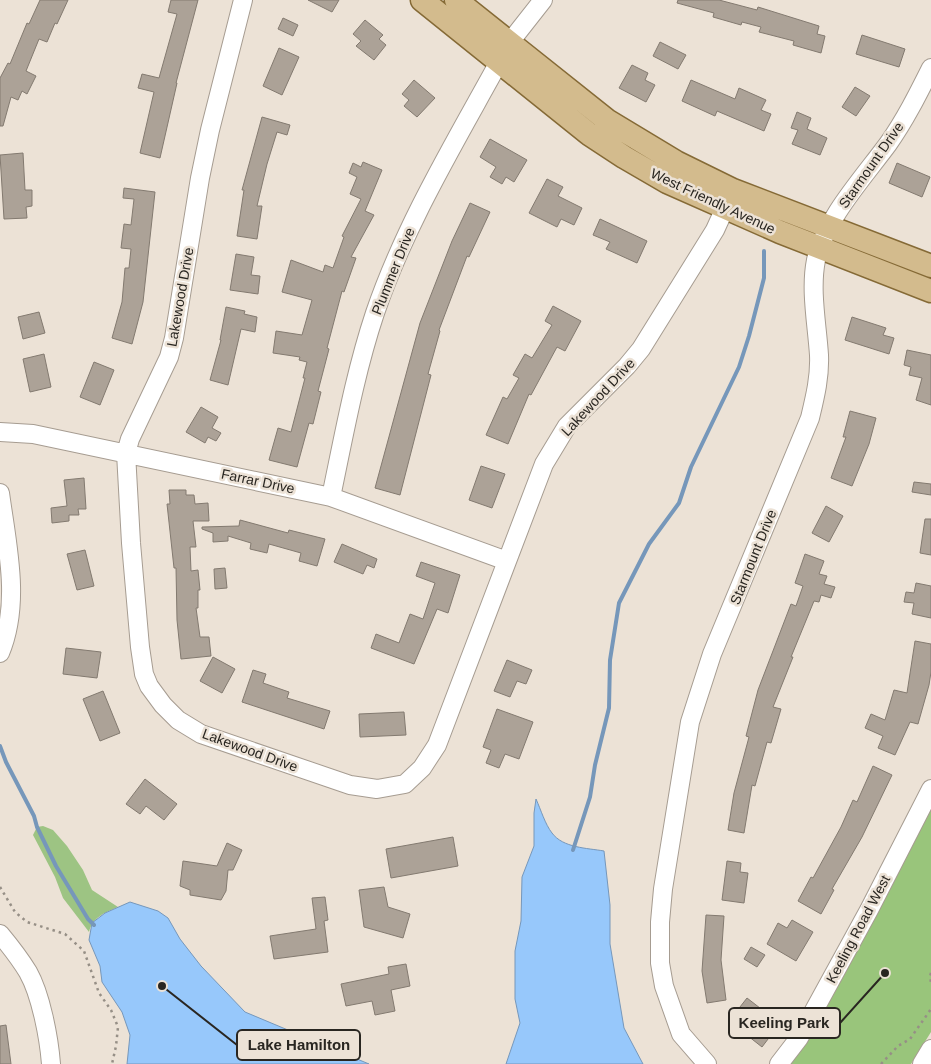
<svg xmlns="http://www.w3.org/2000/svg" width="931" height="1064" viewBox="0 0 931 1064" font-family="Helvetica,sans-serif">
<rect width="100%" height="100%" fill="#ece2d6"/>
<path fill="#9dc483" d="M43 826 53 830 67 846 83 870 92 890 118 907C104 913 93 917 89 932L63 898 55 877 33 835 37 827Z"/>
<path fill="#99c57b" d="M931 797V1032L911 1064H783Z"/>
<path fill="#97c8fb" stroke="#7697ba" d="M536 799C541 810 545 824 552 833 563 848 587 848 604 851L610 905V944L624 1028 643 1064H506L520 1023 515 999V951L521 921 522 877 534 846V813Z
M130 902 158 911 168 918 180 939 201 966 245 1012 369 1064H127L130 1035 122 1012 102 982 100 966 89 940 92 923 105 913Z"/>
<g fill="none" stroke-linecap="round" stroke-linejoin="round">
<path stroke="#7697ba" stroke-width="4" d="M0 746 6 762 34 816 37 827 56 866 88 919 94 925
M573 850 590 797 595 765 609 708 610 660 619 603 649 544 679 503 691 467 739 367 749 336 764 278V251"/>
</g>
<path fill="#aca297" stroke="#837a70" d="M40 0H68L57 24 55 23 47 42 39 39 26 71 36 76 27 94 22 91 18 100 11 97 3 126H0V78L8 63 10 64 27 23 29 24Z
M171 0H198L176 83H177L160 158 140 153 154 92 138 88 142 74 159 78 177 14 168 12Z
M308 0H339L332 12Z
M678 0H719L757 10 758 7 819 26 817 34 825 36 821 53 793 45 794 41 759 32 761 27 742 22 741 25 713 17 714 13 677 3Z
M283 18 298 25 293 36 278 29Z
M365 20 383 35 379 39 386 45 374 60 356 46 361 41 353 34Z
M862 35 905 49 899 67 856 54Z
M660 42 686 55 678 69 653 56Z
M279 48 299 57 282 95 263 86Z
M632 65 648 73 645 80 655 85 646 102 619 88Z
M414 80 435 98 417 117 404 106 409 100 402 94Z
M691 80 735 99 739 88 766 100 761 110 771 114 764 131 717 111 715 116 682 101Z
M855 87 870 96 856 116 842 107Z
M797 112 811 118 807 129 827 138 820 155 792 144 798 130 791 128Z
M262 117 290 125 287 135 277 132 267 164 257 206H262L257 239 237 236 244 190H242Z
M490 139 527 160 514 182 506 177 502 184 490 177 496 167 480 157Z
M23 153 25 190H32V206L26 207 27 218 4 219 0 155Z
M363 162 382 170 365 211 374 215 351 257 356 258 344 292 342 291 327 348 329 349 318 391 321 392 313 424 309 423 297 467 269 460 278 428 291 432 305 378H303L307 362 299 360 300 357 273 353 276 331 302 335 312 300 282 292 291 260 323 272 325 265 333 268 344 237 342 236 361 199 350 194 357 177 349 173 353 163 361 167Z
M897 163 930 177 922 197 889 183Z
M547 179 563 187 558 196 582 208 574 225 561 219 557 227 529 213Z
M124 188 155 192 143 302 132 344 112 338 122 302 125 268H129L131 249 121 248 124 224 131 225 134 199 123 198Z
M470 203 490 212 469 257 467 256 439 330 440 331 428 374 431 375 400 495 375 488 420 323 452 241Z
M600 219 647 241 637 263 606 249 610 242 593 235Z
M236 254 254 257 251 275 260 276 258 294 230 290Z
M553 306 581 321 565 351 557 347 531 395 529 394 508 444 486 435 503 397 507 399 519 378 513 375 525 354 532 358 552 325 545 321Z
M226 307 245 311 244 314 257 317 255 332 241 329 228 385 210 380 221 340H220Z
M39 312 45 333 23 339 18 317Z
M852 317 886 328 883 335 894 338 889 354 845 340Z
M907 350 931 355V405L916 400 922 378 909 375 911 367 904 365Z
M44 354 51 387 30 392 23 359Z
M94 362 114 370 100 405 80 397Z
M201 407 218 417 212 428 221 433 216 441 208 437 205 443 186 432Z
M850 411 876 418 869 444 852 486 831 478 846 437H843Z
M481 466 505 474 492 508 469 500Z
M84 478 86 509H78L79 515H69V521L52 523 51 508 67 506 64 480Z
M914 482 931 484V495L912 492Z
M169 490H186V495H194L195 504 208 503 209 521H193L196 547H190L191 571 198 570 200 590H198V608H196L200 637H209L211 656 181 659 177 620 176 568H174L167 504H170Z
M826 506 843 516 829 542 812 533Z
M925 519H931V555L920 553Z
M240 520 288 533 289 530 325 539 317 566 299 561 301 553 269 544 267 553 250 549 251 543 228 536V541L213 542V533L202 529V527L239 526Z
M342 544 377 559 374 568 367 565 363 574 334 562Z
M85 550 94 586 77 590 67 554Z
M805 554 824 561 819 574 827 576 824 584 835 587 831 598 821 595 819 602 814 601 791 657H793L773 707 781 709 771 743 767 742 755 786 752 785 744 833 728 830 734 793 749 737 746 736 758 690 791 604 796 606 803 586 795 583Z
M421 562 460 575 448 613 437 609 414 664 371 648 376 634 399 643 410 614 423 619 435 583 416 576Z
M225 568 227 588 215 589 214 569Z
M916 583 931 586V618L912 614 914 603 904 602 906 592 914 593Z
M915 641 931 644V672L929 685 918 724 910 722 895 755 878 748 883 736 865 728 871 714 885 720 894 690 907 693Z
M66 648 101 652 97 678 63 674Z
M213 657 235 669 222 693 200 681Z
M507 660 532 670 526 684 517 681 510 697 494 691Z
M253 670 266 674 263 683 289 692 287 698 330 711 324 729 242 702Z
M103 691 120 733 100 741 83 699Z
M497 709 533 722 519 759 505 754 499 768 486 763 491 750 483 747Z
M404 712 406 735 360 737 359 714Z
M873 766 892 775 862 837 832 889 834 890 821 914 798 901 811 877 813 878 841 827 853 800 857 802Z
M145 779 177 804 164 820 146 806 140 814 126 804Z
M453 837 458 866 391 878 386 849Z
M227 843 242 850 233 870H228L226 891 221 900 190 895V890L180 886 183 861 217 866Z
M727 861 741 863 740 872 748 873 744 903 722 900Z
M384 887 388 907 410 914 403 938 364 927 359 890Z
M325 897 328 920 324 921 328 952 274 959 270 936 316 929 312 898Z
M706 915 724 916 721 960 726 1000 707 1003 702 971Z
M792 920 813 932 796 961 767 944 778 923 787 928Z
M751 947 765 955 757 967 744 959Z
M406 964 410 986 391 990 395 1011 375 1015 372 1001 346 1006 341 984 389 974 388 967Z
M747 998 769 1015 773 1010 784 1018 762 1047 729 1021Z
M6 1025 11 1064H0V1026Z"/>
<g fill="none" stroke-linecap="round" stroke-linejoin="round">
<defs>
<path id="minor" d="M243 0 210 130 200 178 174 338 169 357 130 439 126 453 131 543 140 647 144 674 149 686 163 705 178 720 201 734 350 785 377 789 405 784 422 768 437 745 544 464 567 426 627 366 641 349 715 230 725 208
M510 42 543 0
M0 432 33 434 331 497 507 561
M0 493C7 545 21 603 0 653
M331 497C344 435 355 373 375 313 405 225 454 144 499 62
M0 934C10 946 20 959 28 972 41 995 49 1038 51 1064
M707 1064 681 1034 664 986 660 963V922L663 889 690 722 712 654 810 418C815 397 820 377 819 355 817 324 810 290 816 260 825 219 863 178 888 144 905 120 918 94 931 68
M779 1064 799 1038 869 910 931 789
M922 1064 931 1049"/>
<path id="major" d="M422 0 589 134 624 157 667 182 780 232 931 291
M456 0 608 121 676 162 733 190 931 266"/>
</defs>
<use href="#minor" stroke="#a69c91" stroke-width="20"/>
<use href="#major" stroke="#856a36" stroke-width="25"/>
<path stroke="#968f86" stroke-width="2.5" stroke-dasharray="2.5 4" stroke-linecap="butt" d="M0 887 15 912 27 922 65 934 84 951 99 993 111 1010 118 1027 116 1046 112 1064
M931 973 930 976 931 983
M881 1064 898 1046 910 1039 931 1009"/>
<use href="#minor" stroke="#fff" stroke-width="18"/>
<use href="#major" stroke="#d3bb8d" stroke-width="22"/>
</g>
<g text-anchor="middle" stroke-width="5" stroke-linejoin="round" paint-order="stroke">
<g font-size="14" fill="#292621" stroke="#ece2d6">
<text transform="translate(871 165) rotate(-55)" y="5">Starmount Drive</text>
<text transform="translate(713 201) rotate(25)" y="5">West Friendly Avenue</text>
<text transform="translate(393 271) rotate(-68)" y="5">Plummer Drive</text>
<text transform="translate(180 297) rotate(-80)" y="5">Lakewood Drive</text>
<text transform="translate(598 397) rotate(-47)" y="5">Lakewood Drive</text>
<text transform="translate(258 481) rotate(12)" y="5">Farrar Drive</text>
<text transform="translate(753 557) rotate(-68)" y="5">Starmount Drive</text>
<text transform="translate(250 750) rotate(20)" y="5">Lakewood Drive</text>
<text transform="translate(858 929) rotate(-62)" y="5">Keeling Road West</text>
</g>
</g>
<path fill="none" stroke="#292621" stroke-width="2" d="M885 973L840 1023M162 986L237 1045"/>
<g fill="#292621" stroke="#ece2d6" stroke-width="2">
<circle cx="885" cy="973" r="5"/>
<circle cx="162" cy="986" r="5"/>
</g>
<g fill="#ece2d6" stroke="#292621" stroke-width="2">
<rect x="729" y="1008" width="111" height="30" rx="5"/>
<rect x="237" y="1030" width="123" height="30" rx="5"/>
</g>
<g font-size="15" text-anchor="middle" font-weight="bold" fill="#292621">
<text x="784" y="1028">Keeling Park</text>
<text x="299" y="1050">Lake Hamilton</text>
</g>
</svg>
